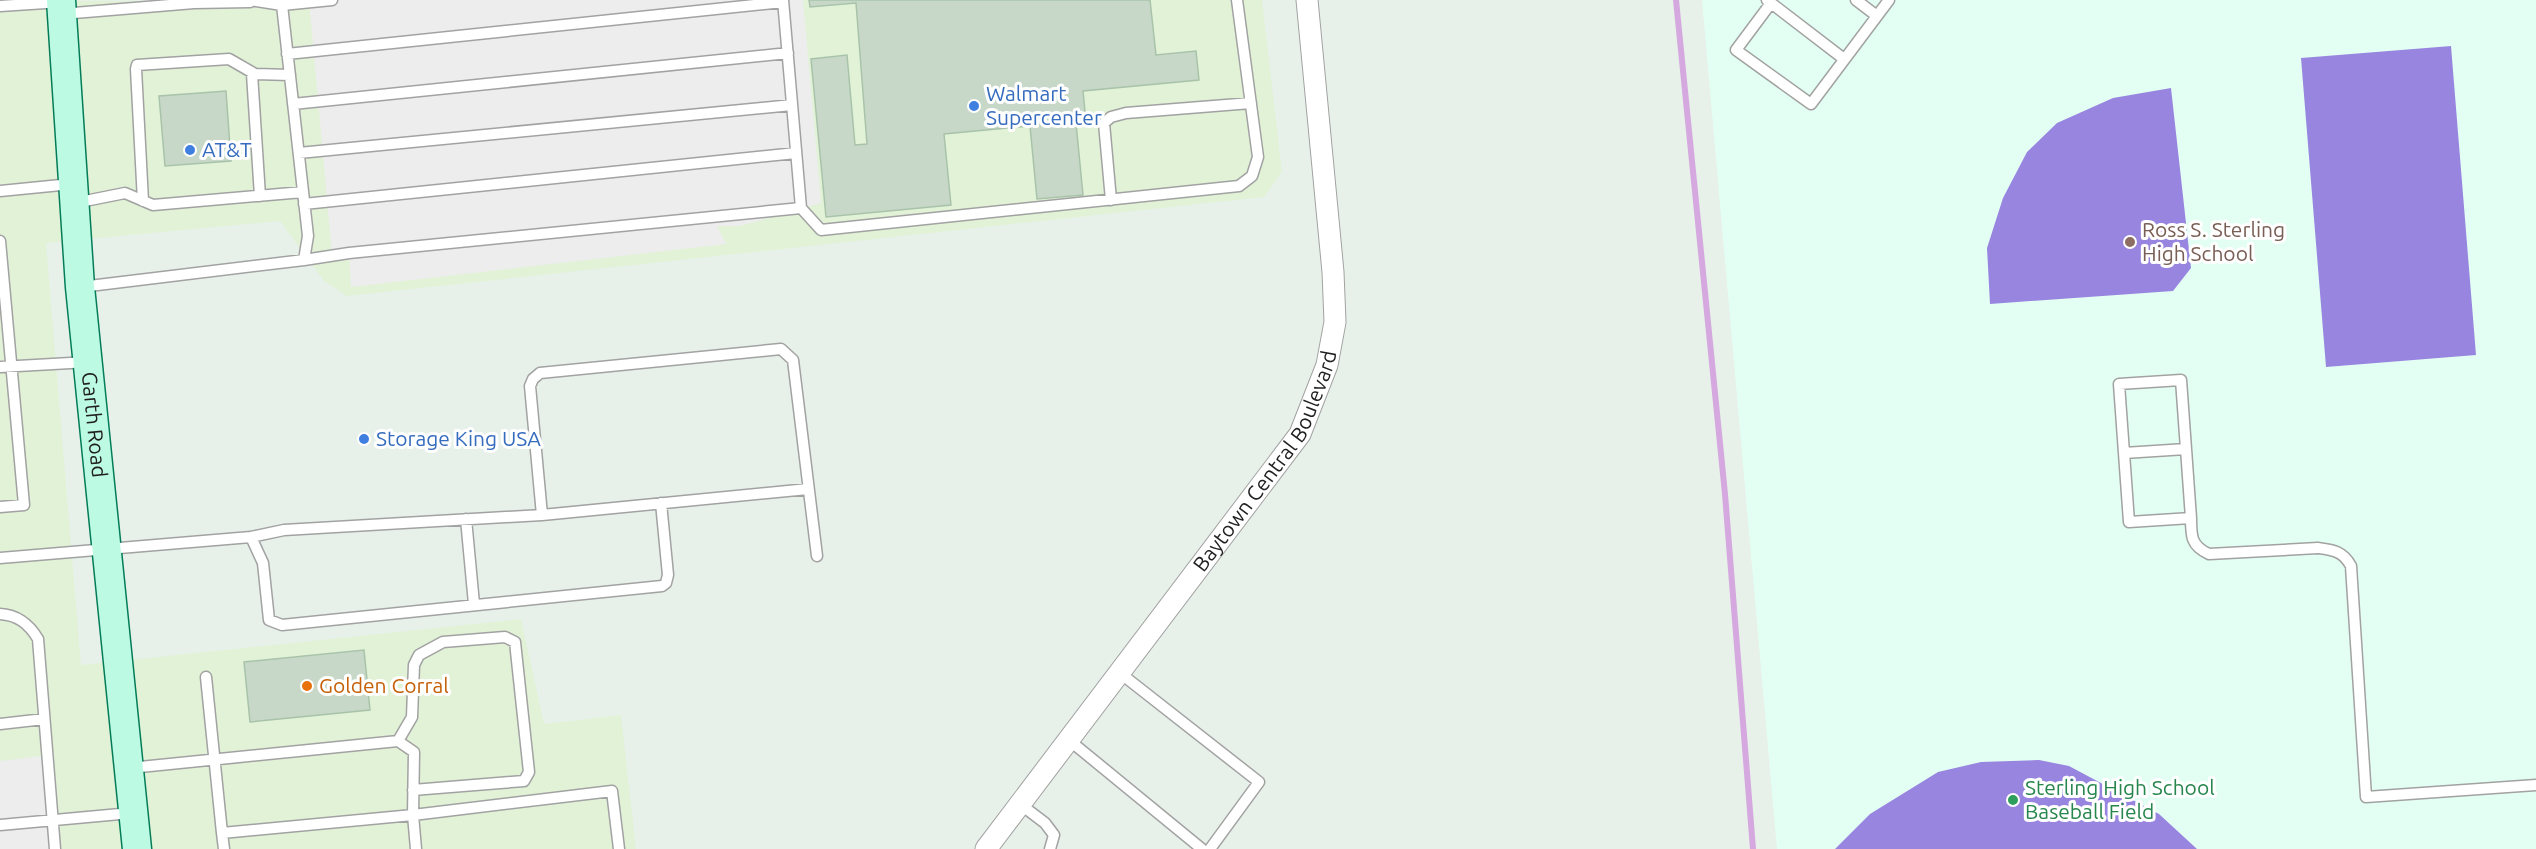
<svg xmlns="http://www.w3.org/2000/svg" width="2536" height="849" viewBox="0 0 2536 849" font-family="Ubuntu,sans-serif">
<rect width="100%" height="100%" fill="#e7f1ea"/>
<path fill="#e1f2d7" d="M1262 0 1282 172 1264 197 347 296 324 281 280 221 46 243 81 665 521 619 544 724 621 715 636 849H0V1Z"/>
<path fill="#e3fff3" d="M1702 0H2536V849H1777Z"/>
<path fill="#9885e0" d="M2451 46 2476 355 2326 367 2301 58Z
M2171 88 2191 268 2173 291 1990 304 1987 248 2003 198 2027 152 2057 123 2113 98Z
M2039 760 2069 766 2159 814 2197 849H1835L1870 814 1938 772 1981 762Z"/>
<path fill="#ededed" d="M309 0H803L821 203 740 226H717L726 244 351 287 349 253 332 255Z
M42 756 51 849H0V761Z"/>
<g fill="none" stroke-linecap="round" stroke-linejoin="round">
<path stroke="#d5a8df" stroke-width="6" d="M1676 0 1725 494 1753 849"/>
</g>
<path fill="#c7d8c8" stroke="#a9c3aa" stroke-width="1.5" d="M809 0H1150L1156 55 1196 51 1199 80 1083 91 1086 122 1076 123 1083 195 1037 199 1030 126 944 134 951 205 826 217 811 59 847 55 855 145 867 144 856 3 810 7Z
M226 91 231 161 165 166 159 96Z
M364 650 370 710 250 722 244 662Z"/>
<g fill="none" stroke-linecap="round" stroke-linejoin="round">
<defs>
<path id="lane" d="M250 0 282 5 308 236 304 260 349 253 801 208 783 0
M1767 0 1771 3 1736 50 1811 104 1889 0
M1856 0 1877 16
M1771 3 1844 59
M282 5 332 0
M0 6 61 2
M62 14 194 3 250 2
M287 54 783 2
M252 74 260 196
M293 104 788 53
M299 153 792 105
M0 191 71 184
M1111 200 1104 123 1111 117 1126 113 1251 103
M143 201 136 69 137 65 229 59 255 74 290 75
M75 203 125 193 153 205 303 192
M304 204 796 153
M801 208 821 230 1239 186 1252 176 1258 157 1237 0
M0 241 24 505 0 507
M81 287 304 260
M0 367 88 362
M2181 380 2191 518 2129 522 2119 384Z
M2124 453 2186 449
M542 515 530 386 533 379 540 373 781 349 793 360 817 556
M2191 518C2191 536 2191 546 2209 554L2318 548C2333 550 2343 551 2351 566L2366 797 2536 785
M466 519 474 604
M251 537 263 563 269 620 282 625 662 586 666 583 668 575 661 503
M0 558 251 537 284 530 542 515 808 489
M0 614C18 615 29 624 38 639L55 849
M1120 673 1259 782 1210 849
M206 677 222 833
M0 724 44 719
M1069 740 1202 849
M398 741 412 717 414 665 419 655 443 642 505 637 515 642 529 772 524 781 413 790
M130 768 398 741 414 752 413 815 612 791 619 849
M1020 804 1045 823 1054 835 1050 849
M0 825 131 813
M224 849 222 833 413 815 416 849"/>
<g id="street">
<path id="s1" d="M986 849 1300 434 1327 365 1335 322 1333 272 1307 0"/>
</g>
<g id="secondary">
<path id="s2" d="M61 0 80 287 137 849"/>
</g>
</defs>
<use href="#lane" stroke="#a2a2a2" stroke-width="13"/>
<use href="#street" stroke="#a2a2a2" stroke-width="23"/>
<use href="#secondary" stroke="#047c58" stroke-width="31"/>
<use href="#lane" stroke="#fff" stroke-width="10"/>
<use href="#street" stroke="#fff" stroke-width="21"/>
<use href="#secondary" stroke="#bcfae4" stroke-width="28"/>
</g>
<g fill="#3f7fe0" stroke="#fff" stroke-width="2">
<circle cx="974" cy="106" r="6"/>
<circle cx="190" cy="150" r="6"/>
<circle cx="364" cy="439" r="6"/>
</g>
<circle fill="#8d6e63" stroke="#fff" stroke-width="2" cx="2130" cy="242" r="6"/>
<circle fill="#e8710a" stroke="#fff" stroke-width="2" cx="307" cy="686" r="6"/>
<circle fill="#2e9e5b" stroke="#fff" stroke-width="2" cx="2013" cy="800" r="6"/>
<g text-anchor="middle" stroke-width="6" stroke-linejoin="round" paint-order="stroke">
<g font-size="21" fill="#366cbe" stroke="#fff" text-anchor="start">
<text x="986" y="101">Walmart<tspan x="986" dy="24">Supercenter</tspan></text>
<text x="202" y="157">AT&amp;T</text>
<text x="376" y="446">Storage King USA</text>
</g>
<g font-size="21" fill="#785e54" stroke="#fff" text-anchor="start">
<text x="2142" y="237">Ross S. Sterling<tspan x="2142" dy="24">High School</tspan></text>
</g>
<g font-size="21" fill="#212121" stroke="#fff">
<text dy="7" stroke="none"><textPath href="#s2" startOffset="426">Garth Road</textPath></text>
<text dy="7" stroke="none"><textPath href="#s1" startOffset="480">Baytown Central Boulevard</textPath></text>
</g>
<g font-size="21" fill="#c56008" stroke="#fff" text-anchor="start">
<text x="319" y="693">Golden Corral</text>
</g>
<g font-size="21" fill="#27864d" stroke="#fff" text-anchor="start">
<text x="2025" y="795">Sterling High School<tspan x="2025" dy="24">Baseball Field</tspan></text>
</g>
</g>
</svg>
